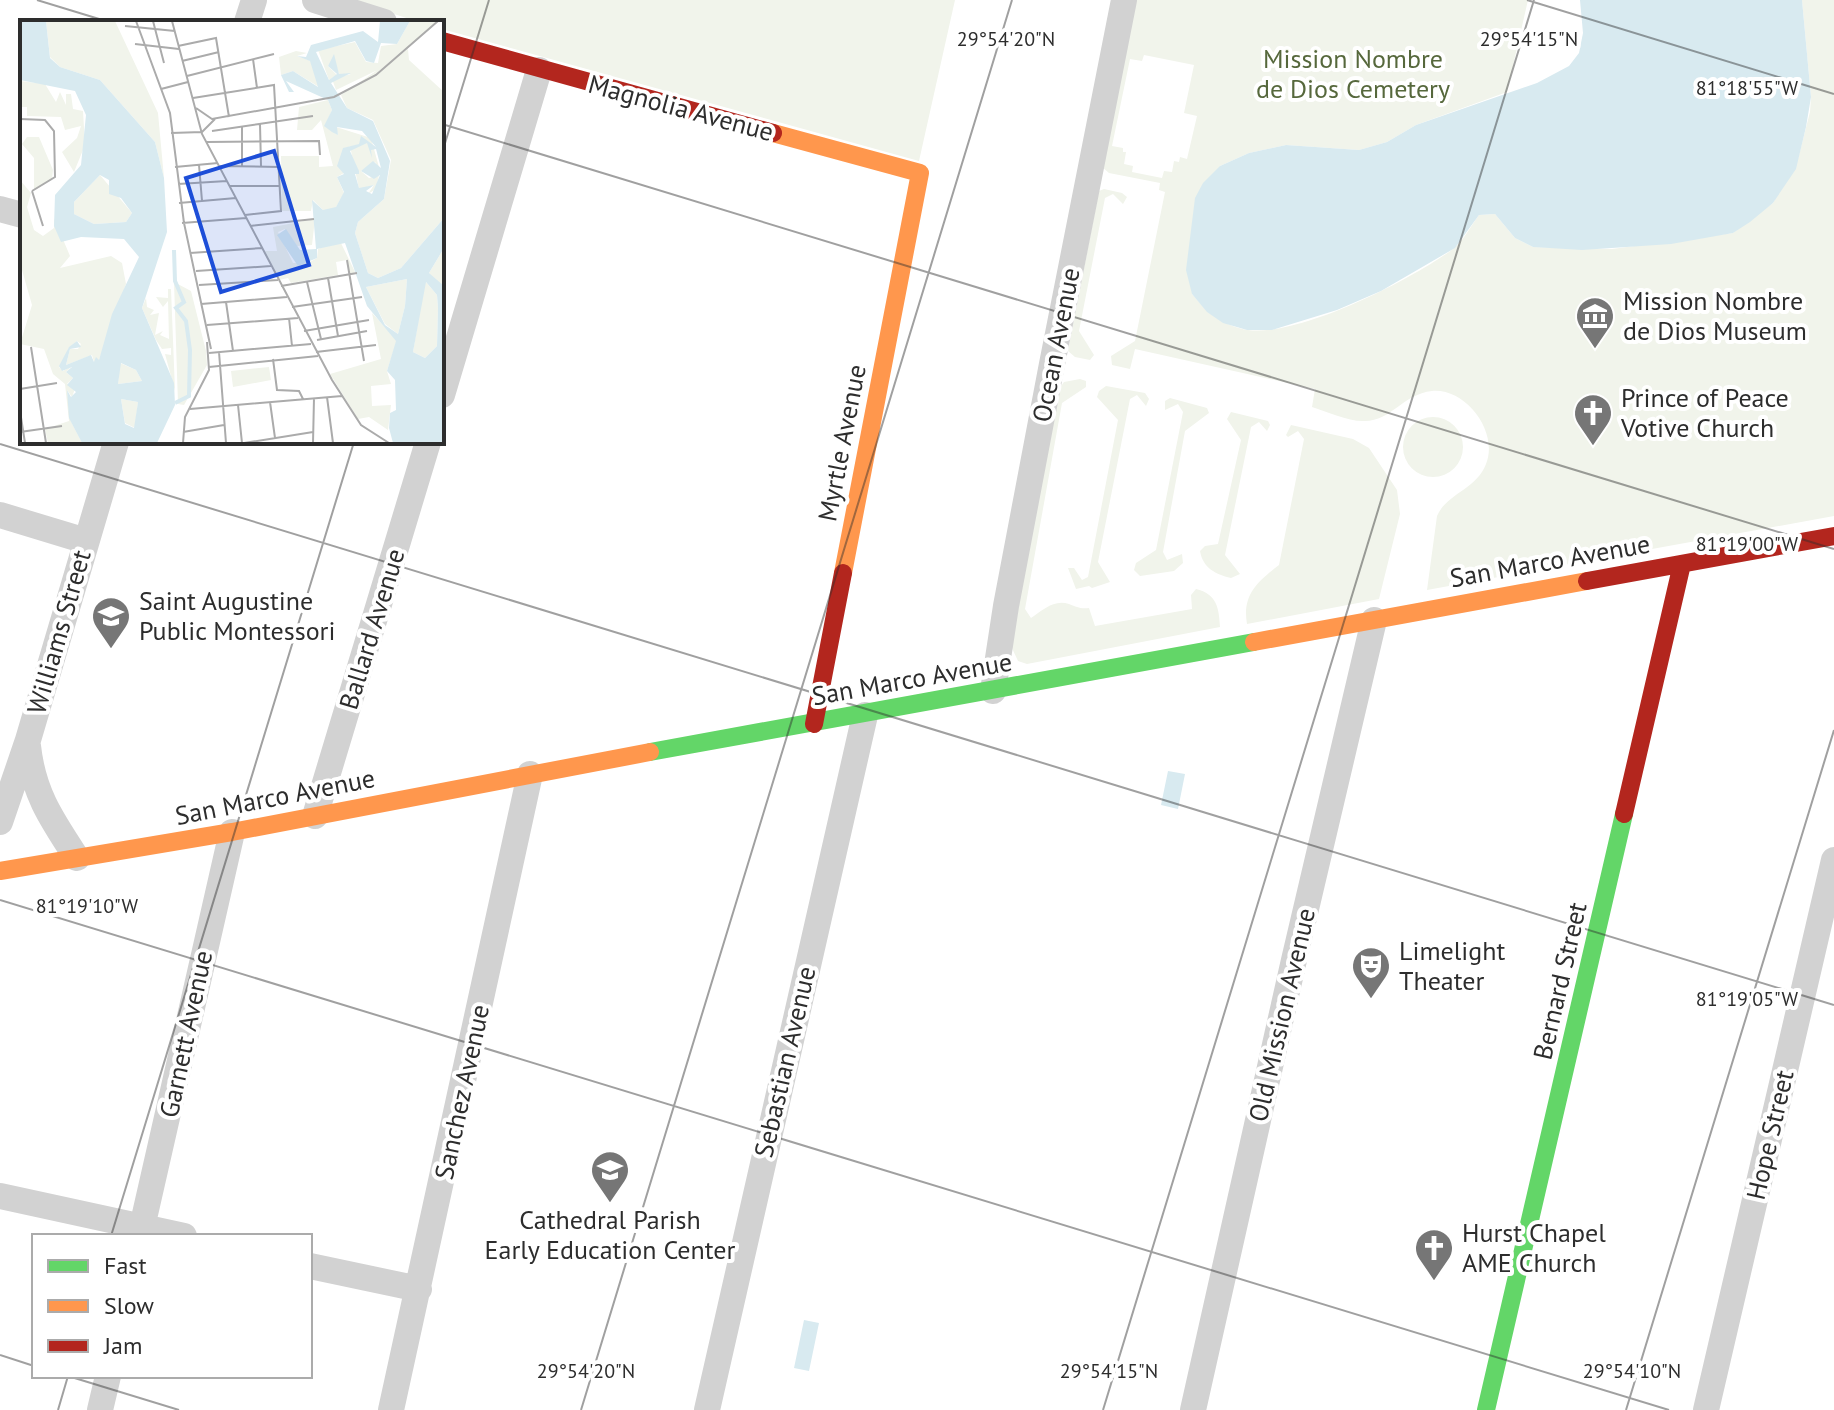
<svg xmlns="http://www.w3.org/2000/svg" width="1834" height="1410" viewBox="0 0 1834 1410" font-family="'PT Sans',sans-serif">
<rect width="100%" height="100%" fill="#fff"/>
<path fill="#f1f4eb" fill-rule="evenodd" d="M350 0H955L919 161 442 29V22H419Z
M1134 0H1528L1507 92 1416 125 1387 142 1359 150 1286 145 1249 153 1220 166 1192 294C1207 312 1223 326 1248 330 1299 337 1411 280 1453 249 1463 241 1471 226 1479 215L1495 214 1515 238 1533 247 1612 249 1733 233 1773 203 1798 159 1810 112 1811 97 1802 0H1834V516L1427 590 1437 516C1447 493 1476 490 1486 464 1499 432 1466 388 1432 391 1403 394 1391 421 1365 421 1349 422 1328 412 1312 407L1315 389 1135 349 1130 369 1112 365 1111 356 1135 341 1165 192 1159 190 1160 183 1109 173 1102 167ZM1144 55 1194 65 1184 113 1197 116 1187 159 1180 157 1179 162 1174 161 1172 172 1164 171 1162 178 1132 172 1133 166 1124 164 1126 152H1123V148L1112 146 1130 59 1142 61Z
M1104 189 1122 193 1127 197 1123 204 1113 194 1105 198 1079 331 1094 355 1090 360 1075 357 1068 351 1099 191Z
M1080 379 1086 381V387L1062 403 1025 609 1031 618C1043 610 1054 599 1069 604 1077 607 1080 609 1089 608L1095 626 1192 609 1191 595 1196 589C1217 594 1219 608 1220 627L1027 664 1018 661 1011 646 1059 389 1064 382Z
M1106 386 1145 393 1149 399 1146 406 1137 395 1130 399 1098 562 1110 582 1092 588 1089 586 1076 589 1068 568H1074L1082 580 1088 577 1118 420 1097 397 1099 391Z
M1170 398 1207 408 1209 413 1185 431 1163 552 1167 560 1182 554 1183 563 1174 571 1140 576 1134 570 1136 563 1156 550 1183 412 1178 404 1165 410V401Z
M1231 412 1268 421 1270 425 1267 431 1259 422 1251 427 1225 555 1240 574 1231 578C1215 574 1203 568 1200 551L1205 546 1218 544 1241 440 1227 419Z
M1403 447a30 30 0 1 1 60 0a30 30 0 1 1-60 0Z
M1291 425 1353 439 1369 448 1397 490 1400 514 1379 599 1247 624C1242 595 1257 582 1279 565L1304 439 1298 431 1288 437 1286 435Z"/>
<path fill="#d8eaf0" d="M1580 0H1802L1811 97 1806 127 1796 169 1773 203 1750 222 1733 233 1671 244 1582 250 1533 247 1515 238 1495 214 1479 215 1455 248 1381 291 1337 310 1272 330H1247L1223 323 1207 312 1192 294 1186 270 1195 198 1203 183 1220 166 1249 153 1286 145 1359 150 1387 142 1416 125 1537 83 1569 66 1579 53 1583 33Z
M1168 771 1185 774 1178 809 1161 805Z
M804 1320 819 1323 809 1371 794 1368Z"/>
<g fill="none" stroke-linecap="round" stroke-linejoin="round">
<path stroke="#d2d2d2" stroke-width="26" d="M315 0 384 22
M247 22 254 0
M0 209 22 215
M442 395 539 70
M0 515 86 541
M993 691 1006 606 1052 364 1124 0
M28 746C33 793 52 820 77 858
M315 816 428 442
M0 822 28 740 116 442
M0 1196 184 1236
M140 1236 232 832
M310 1266 419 1289
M100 1410 108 1376
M391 1410 530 774
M707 1410 865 715
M1193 1410 1294 960 1374 620
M1706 1410 1834 860"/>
<path stroke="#63d668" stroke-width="18" d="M650 752 1254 642
M1486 1410 1624 814"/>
<path stroke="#ff974d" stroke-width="18" d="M773 133 920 173 843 573
M1254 642 1587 581
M0 871 232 832 650 752"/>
<path stroke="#b3261e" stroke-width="18" d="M442 41 773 133
M1587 581 1834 536
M814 724 843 573
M1624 814 1682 564"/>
</g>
<path fill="none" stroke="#2d2d2d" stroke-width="2" stroke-opacity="0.45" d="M37 0 109 22M1527 0 1834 94M442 124 1834 549M442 153 489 0M0 444 1834 1005M0 900 1669 1410M111 1236 354 442M0 1355 34 1366M68 1376 179 1410M58 1410 68 1376M581 1410 1012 0M1103 1410 1534 0M1626 1410 1834 730"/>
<defs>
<symbol id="museum-pin" viewBox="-11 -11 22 30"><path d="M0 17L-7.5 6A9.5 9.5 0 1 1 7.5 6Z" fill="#767676" stroke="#fff"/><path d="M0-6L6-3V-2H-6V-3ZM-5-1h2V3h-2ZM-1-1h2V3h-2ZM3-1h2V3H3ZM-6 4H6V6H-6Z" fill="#fff"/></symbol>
<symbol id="church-pin" viewBox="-11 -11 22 30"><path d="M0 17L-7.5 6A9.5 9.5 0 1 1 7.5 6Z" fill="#767676" stroke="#fff"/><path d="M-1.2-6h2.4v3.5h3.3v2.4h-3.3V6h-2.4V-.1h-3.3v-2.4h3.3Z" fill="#fff"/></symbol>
<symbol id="school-pin" viewBox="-11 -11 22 30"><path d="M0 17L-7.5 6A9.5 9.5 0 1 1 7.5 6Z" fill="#767676" stroke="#fff"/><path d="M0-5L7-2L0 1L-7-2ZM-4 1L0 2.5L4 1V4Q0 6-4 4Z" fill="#fff"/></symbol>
<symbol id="theatre-pin" viewBox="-11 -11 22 30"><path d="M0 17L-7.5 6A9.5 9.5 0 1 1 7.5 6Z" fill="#767676" stroke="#fff"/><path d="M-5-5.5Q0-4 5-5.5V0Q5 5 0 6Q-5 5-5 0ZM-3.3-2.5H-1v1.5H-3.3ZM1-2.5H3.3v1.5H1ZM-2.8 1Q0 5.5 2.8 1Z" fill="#fff"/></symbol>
</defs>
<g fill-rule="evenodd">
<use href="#museum-pin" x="1573" y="294" width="44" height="60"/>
<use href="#church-pin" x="1571" y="391" width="44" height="60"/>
<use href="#school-pin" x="89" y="594" width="44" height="60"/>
<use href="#theatre-pin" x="1349" y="944" width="44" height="60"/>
<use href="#school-pin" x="588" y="1148" width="44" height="60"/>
<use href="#church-pin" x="1412" y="1226" width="44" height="60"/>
</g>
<g text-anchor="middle" stroke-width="8" stroke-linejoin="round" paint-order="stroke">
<g font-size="26" fill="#56683c" stroke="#fff">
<text x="1353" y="68">Mission Nombre<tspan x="1353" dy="30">de Dios Cemetery</tspan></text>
</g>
<g font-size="26" fill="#2d2d2d" stroke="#fff">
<text transform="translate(681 108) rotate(15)" y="9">Magnolia Avenue</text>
<text transform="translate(1056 345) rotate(-79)" y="9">Ocean Avenue</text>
<text transform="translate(842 443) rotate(-79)" y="9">Myrtle Avenue</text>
<text transform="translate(1550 561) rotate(-10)" y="9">San Marco Avenue</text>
<text transform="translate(372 629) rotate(-73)" y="9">Ballard Avenue</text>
<text transform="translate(59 632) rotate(-74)" y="9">Williams Street</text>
<text transform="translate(912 679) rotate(-10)" y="9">San Marco Avenue</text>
<text transform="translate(275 797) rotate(-11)" y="9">San Marco Avenue</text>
<text transform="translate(1560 981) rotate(-77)" y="9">Bernard Street</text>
<text transform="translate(1282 1015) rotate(-77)" y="9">Old Mission Avenue</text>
<text transform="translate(186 1034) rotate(-78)" y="9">Garnett Avenue</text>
<text transform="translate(785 1062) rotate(-77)" y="9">Sebastian Avenue</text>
<text transform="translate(462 1092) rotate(-78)" y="9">Sanchez Avenue</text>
<text transform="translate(1770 1135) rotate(-77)" y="9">Hope Street</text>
</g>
<g font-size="26" fill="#2d2d2d" stroke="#fff" text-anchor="start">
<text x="1623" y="310">Mission Nombre<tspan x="1623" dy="30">de Dios Museum</tspan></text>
<text x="1621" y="407">Prince of Peace<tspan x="1621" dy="30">Votive Church</tspan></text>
<text x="139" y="610">Saint Augustine<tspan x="139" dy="30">Public Montessori</tspan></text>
<text x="1399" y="960">Limelight<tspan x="1399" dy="30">Theater</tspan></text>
<text x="610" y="1229" text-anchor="middle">Cathedral Parish<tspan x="610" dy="30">Early Education Center</tspan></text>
<text x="1462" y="1242">Hurst Chapel<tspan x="1462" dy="30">AME Church</tspan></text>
</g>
</g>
<g transform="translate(20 20)">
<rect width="424" height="424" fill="#fff"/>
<path d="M26 1H95L138 93 144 158 135 122 80 60 40 47 30 37ZM390 1H417L368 45 316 70 312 59 331 54H319L314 39 308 46 317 55 309 60 298 30 335 22 346 42 358 43 361 26 377 24ZM388 29 389 40 424 72V198L381 248 358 258 348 253 335 213 338 202 364 179 371 140 353 100 327 88 321 75ZM276 31 287 33 277 36 291 41 299 67 273 51 261 55 259 37ZM0 61 25 64 36 82 40 72 46 85V74H51L53 89 63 91 65 125 54 152 42 132 57 118 61 106 45 110 41 97 7 96V87H0ZM308 80 312 90 305 106 318 115 316 107 351 118 360 151 355 142 341 151 349 158 359 155 356 169 348 174 354 165 339 169 330 126 318 145 324 153 317 157 324 173 315 189 304 191 293 180 291 191H262L261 136H299V147L313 146 301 100 292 110H277L279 87ZM7 117H19L33 150 32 159 14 170V138L2 124ZM80 155 112 193 106 202 74 204 54 194V182ZM0 160 11 173 7 187 14 210 23 216 34 208V198L50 236 40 248 91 236 102 243 106 264 79 340 74 342 72 335 46 345 50 329H58L61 324 57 321 48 329 44 346 39 347 43 351 52 346 46 352 53 358 47 364 56 366 52 377 47 370 51 401 62 423H28L25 409 49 401 45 364 33 354 24 329 0 324 12 285 0 243ZM295 199 292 225 277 226 265 209 258 212 273 243H288L297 238 298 229 320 221 335 252 330 255 327 240 316 242 318 255 271 263 268 258 259 260 245 231H257L253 207ZM424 228V262L420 267 409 253ZM387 259 385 286 378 314 365 304 346 267ZM405 261 417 275 418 288 417 326 405 338 393 332ZM154 262 171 271 186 331 187 345 164 385 158 384ZM148 269H151L155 371 145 334 151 335V328L142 329 136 320 122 288 126 278 127 287 134 290 130 295 139 293 135 315 143 311 140 315 149 319 148 281 143 287 136 277 148 278ZM352 293 377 320 367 351 371 364 351 366 352 386 371 385 368 410 349 397 338 399 310 354 361 339ZM100 343 116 350 122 361 98 364ZM249 347 251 360 213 367 211 351ZM101 379 118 382 115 408 105 403Z" fill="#f1f4eb"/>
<path d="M0 1H26L30 38 40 47 80 60 135 122 144 158 147 212 122 288 154 363 155 385 137 423H62L49 398 47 370 51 377 56 372 47 365 53 358 46 352 52 347 42 351 39 346 49 327 57 321 61 327 50 329 46 345 71 335 74 342 76 337 79 340 92 294 119 237 104 219 61 217 41 222 34 206 35 175 61 145 66 95 55 71 0 60ZM80 155 89 160V174L101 178 112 193 106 202 74 204 54 194V182ZM101 343 116 350 122 361 98 364ZM101 379 118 382 114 408 105 404ZM360 1H390L377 24 361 23 354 43 346 41 335 21 296 32 309 60 317 54 308 46 314 34 319 54 331 53 311 63 327 88 353 101 370 141 364 179 338 202 335 213 348 253 358 258 381 248 424 198V228L409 253 424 266V423H373L369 408 370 393 376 390 375 360 367 351 376 321 347 286 325 223 297 229V238L278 246 257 215 266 209 280 230 296 229 292 180 303 190 316 187 324 172 317 157 324 154 317 146 323 128 339 124 341 116 356 127 342 111 317 107 318 115 312 112 304 106 312 90 308 80 266 61 274 72H269L261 55 273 51 298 67 290 41 277 36 286 37 291 25 343 11 358 22ZM347 123 352 138 351 130 356 129 361 148 353 141 341 151 354 159 360 155 352 174 346 171 354 165 339 168 335 154H339V151L330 131ZM387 259 385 286 378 314 365 305 346 267ZM406 262 417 275 418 288 417 326 405 338 393 332Z" fill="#d8eaf0" fill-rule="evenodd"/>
<path fill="none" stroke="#d8eaf0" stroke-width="4" d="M154 230 155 261 164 282 156 288 166 301 170 330 169 376 155 383"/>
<path fill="none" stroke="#ababab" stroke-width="2" d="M116 1 150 93 164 203 191 329M133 1 144 43M152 1 182 114 312 360 341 405 369 423M105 6 155 11M115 24 159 29M158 26 196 18 209 97M233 39 237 68M162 41 199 32M167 56 254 34M141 69 168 62M173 78 254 65 261 191 225 195M176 88 192 99 314 77 356 55 418 1M0 99 25 100 34 111 35 157 12 171M240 104 241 146M222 107V146M192 111 293 96M151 113 182 112 195 99M187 122 299 121 300 135M179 145 182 181M199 146 260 147M155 147 198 143M158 164 207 161M209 166H260M12 171 23 206M159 183 216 178M162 203 226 198M230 206 294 199M170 233 242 228M327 240 344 341M176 251 251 246M308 258 318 316M287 262 301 319M179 265 258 260M261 266 337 253M206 282 213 331M181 284 267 277M272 287 342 277M269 298 272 326M187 305 278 298M284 311 349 300M297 320 347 311M11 327 26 423M199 332 206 423M296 332 356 325M189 333 291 324M253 339 257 370 279 371 283 379M189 347 298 336M0 369 37 363M307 377 313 423M250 382 255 418M218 385 222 423M170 389 322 376M0 391 5 423M0 412 42 406M163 412 204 405M163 423 165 397 189 350 187 322M224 423 293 412M293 423 294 378"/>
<path fill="#1d4ed8" fill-opacity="0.15" stroke="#1d4ed8" stroke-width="4" d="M254 131 289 245 201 272 166 158Z"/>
<rect width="424" height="424" fill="none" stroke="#2d2d2d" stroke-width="4"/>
</g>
<g font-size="20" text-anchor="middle" fill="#2d2d2d" stroke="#fff" stroke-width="8" stroke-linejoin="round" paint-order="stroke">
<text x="1006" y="46">29°54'20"N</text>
<text x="1529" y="46">29°54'15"N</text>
<text x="1747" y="95">81°18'55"W</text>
<text x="1747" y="551">81°19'00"W</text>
<text x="87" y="913">81°19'10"W</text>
<text x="1747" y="1006">81°19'05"W</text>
<text x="586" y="1378">29°54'20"N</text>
<text x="1109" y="1378">29°54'15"N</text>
<text x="1632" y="1378">29°54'10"N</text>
</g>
<rect x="32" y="1234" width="280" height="144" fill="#ffffff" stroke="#ababab" stroke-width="2"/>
<rect x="48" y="1260" width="40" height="12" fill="#63d668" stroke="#ababab" stroke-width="2"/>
<text x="104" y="1274" font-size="24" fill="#2d2d2d">Fast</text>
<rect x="48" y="1300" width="40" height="12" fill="#ff974d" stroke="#ababab" stroke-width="2"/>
<text x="104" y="1314" font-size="24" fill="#2d2d2d">Slow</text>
<rect x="48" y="1340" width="40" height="12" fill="#b3261e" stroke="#ababab" stroke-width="2"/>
<text x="104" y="1354" font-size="24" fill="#2d2d2d">Jam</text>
</svg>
